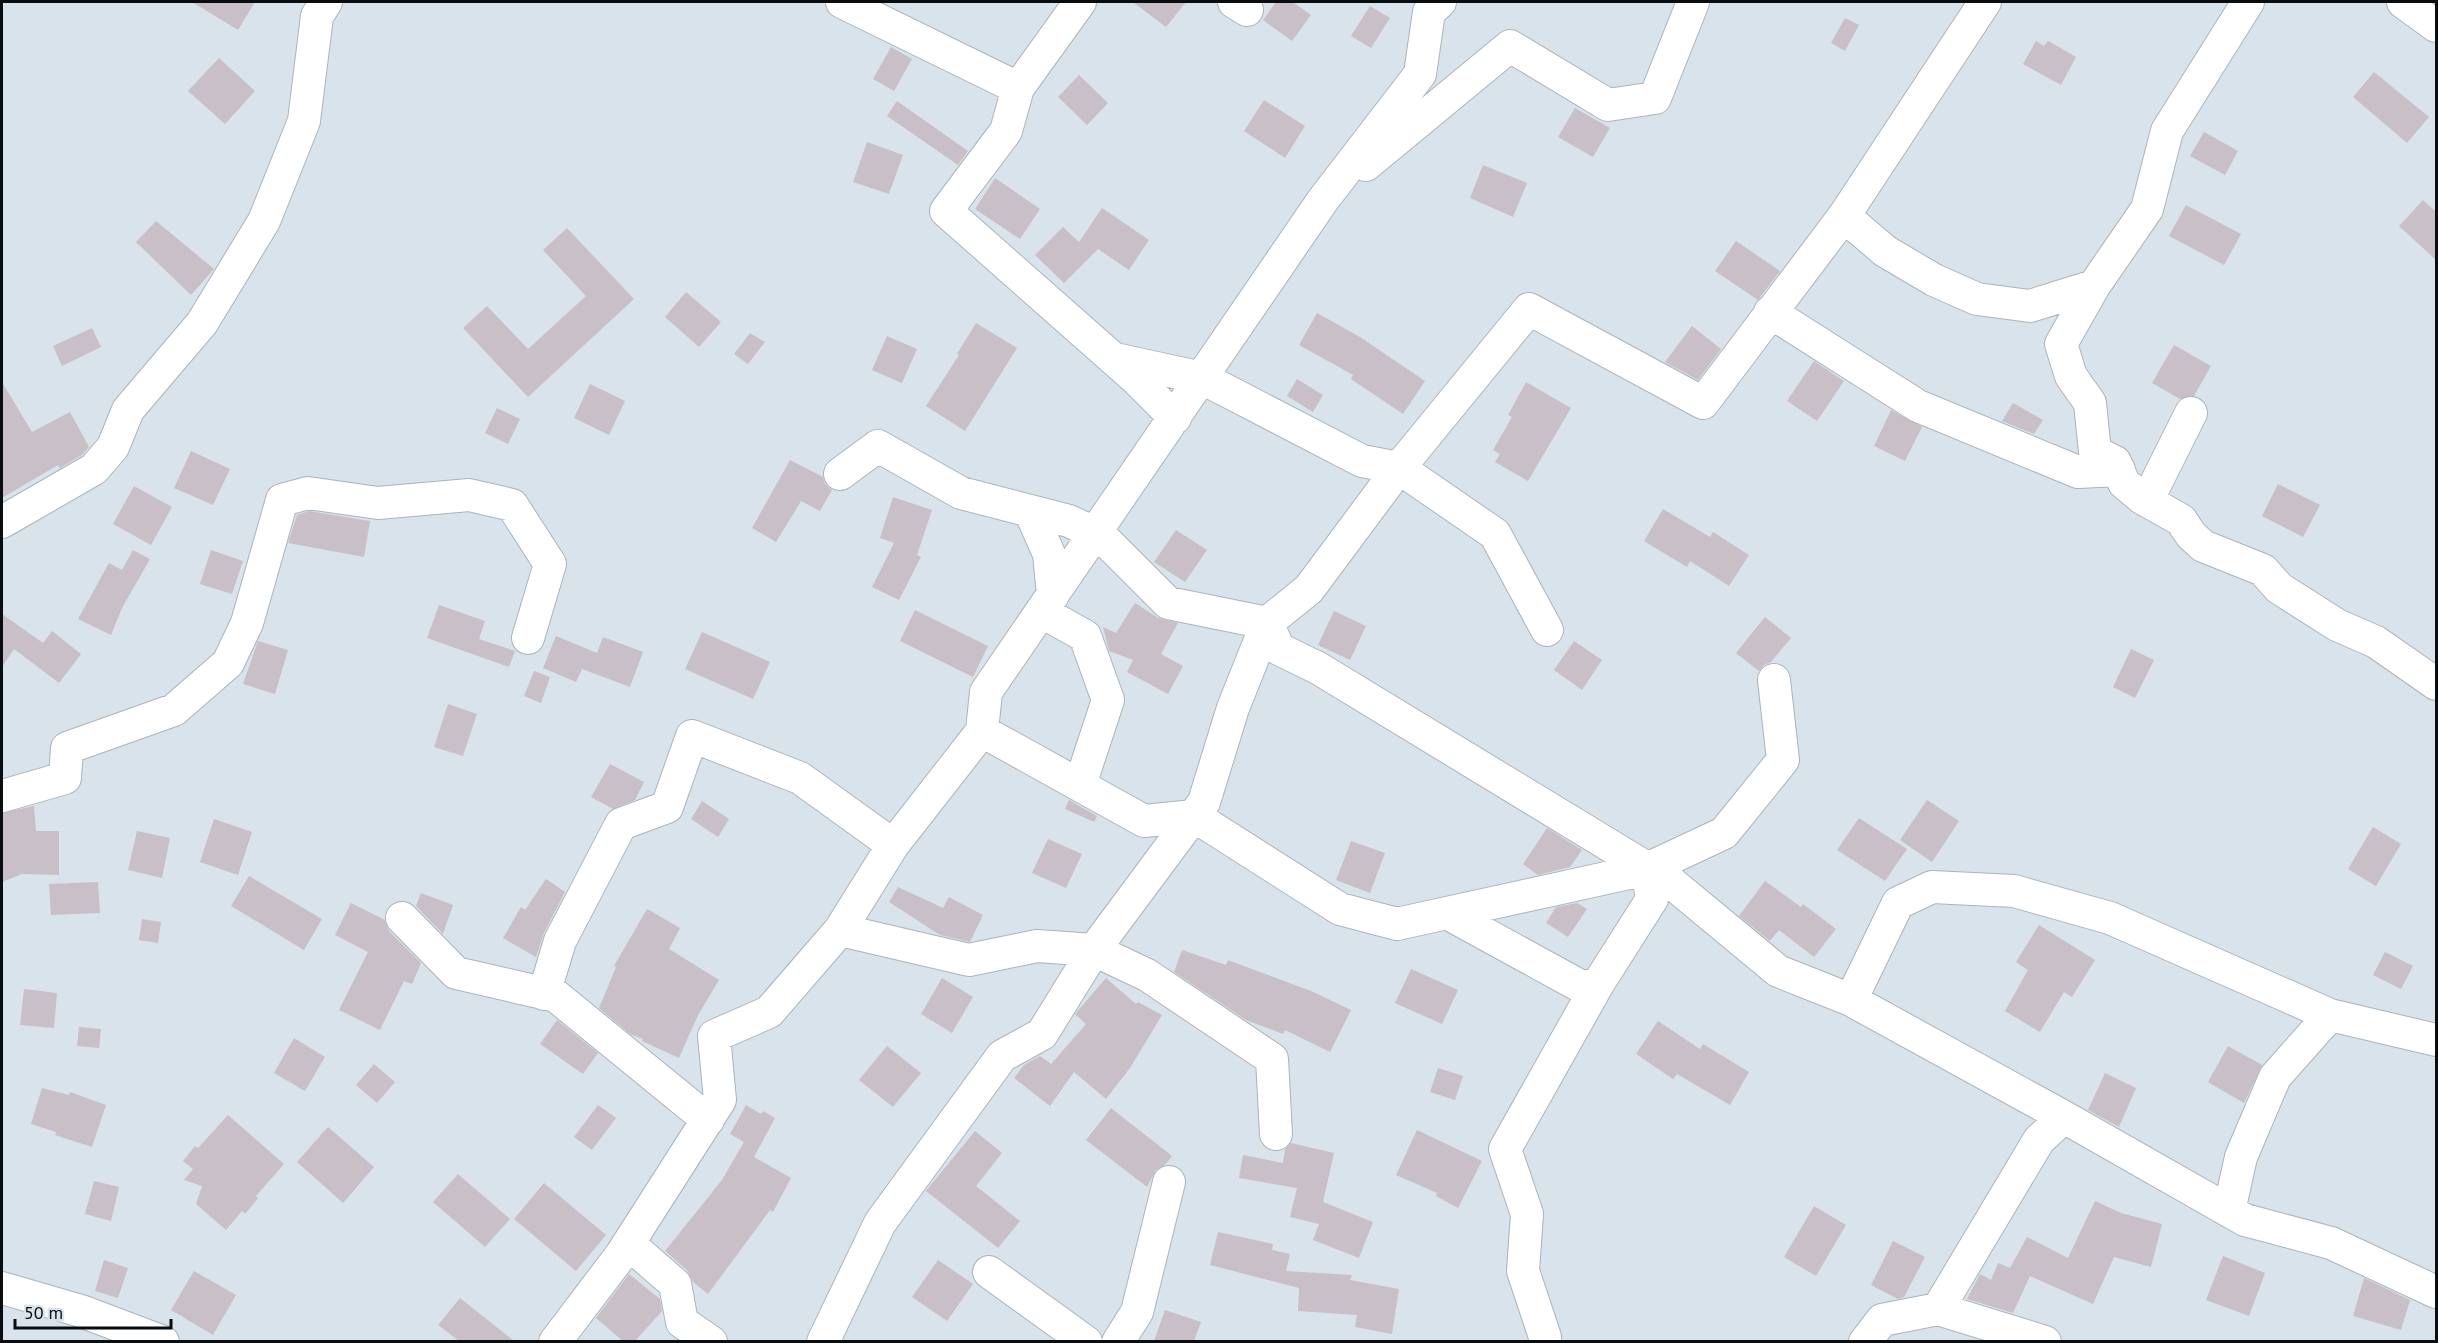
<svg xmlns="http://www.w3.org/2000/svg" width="2438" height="1343" viewBox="0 0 2438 1343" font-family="'PT Sans',sans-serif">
<rect width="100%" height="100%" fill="#d9e3eb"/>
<path fill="#c8bfc7" d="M192 2H255L238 30Z
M1133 2H1186L1166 27Z
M1276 2H1293L1311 15 1292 41 1263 20Z
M1370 6 1390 18 1371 48 1351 36Z
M1845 18 1859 25 1845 51 1831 43Z
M2036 41 2044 46 2048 41 2076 57 2061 85 2023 64Z
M891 47 912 59 894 91 873 79Z
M219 58 255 91 225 124 188 91Z
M2374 72 2429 117 2407 143 2353 97Z
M1079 75 1108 103 1087 125 1058 97Z
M1264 100 1305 126 1285 158 1244 131Z
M897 101 968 151 958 165 887 116Z
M1575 108 1610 128 1593 157 1558 137Z
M2204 132 2238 151 2225 175 2190 156Z
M867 142 903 155 889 194 853 182Z
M1483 165 1527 183 1513 217 1470 198Z
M995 178 1040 209 1020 239 975 209Z
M2423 200 2436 212V260L2399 226Z
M2186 205 2241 234 2224 265 2169 236Z
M1102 208 1149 240 1129 270 1098 249 1064 283 1035 255 1063 227 1079 242Z
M156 221 214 269 191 295 136 242Z
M567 228 634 299 528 397 463 328 487 306 528 349 586 296 543 250Z
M1736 241 1780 271 1758 300 1715 271Z
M686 292 721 322 699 347 665 317Z
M1317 313 1360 337 1425 381 1403 414 1351 379 1353 375 1299 345Z
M976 323 1017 348 965 431 926 406 959 355 957 354Z
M1692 326 1721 349 1698 380 1665 362Z
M92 328 101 347 62 366 53 346Z
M750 333 765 342 748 364 734 354Z
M887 336 917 349 902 383 872 370Z
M2174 345 2211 366 2194 396 2180 399 2152 383Z
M1814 361 1844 381 1817 421 1787 401Z
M1297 379 1323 395 1313 412 1287 396Z
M2 382 32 432 70 412 89 447 82 455 60 468 58 465 2 498Z
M1526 382 1571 408 1528 481 1495 462 1500 454 1493 450 1512 417 1508 415Z
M590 384 625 401 609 435 574 418Z
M2013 403 2043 420 2034 434 2002 421Z
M497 408 520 419 508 444 485 433Z
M1891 410 1922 427 1905 461 1874 446Z
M191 451 230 469 213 505 174 488Z
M790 460 823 477 825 484 832 490 820 511 801 501 776 542 752 528Z
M2278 484 2320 505 2303 537 2262 516Z
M134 486 172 507 151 545 113 524Z
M893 497 932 510 917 555 921 557 899 600 872 587 894 543 880 538Z
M1663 509 1710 537 1713 532 1749 555 1729 586 1690 561 1687 567 1644 541Z
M309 511 370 521 364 557 288 543 297 515Z
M1176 530 1207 550 1185 582 1154 562Z
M133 550 150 559 122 608 111 635 78 619 109 563 122 570Z
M211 550 243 561 232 594 200 584Z
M1135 603 1158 618 1178 623 1161 654 1183 666 1168 694 1127 672 1133 660 1109 651 1103 627 1116 633Z
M439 605 485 621 479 639 515 651 509 667 427 638Z
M915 610 988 646 973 677 900 641Z
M1334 611 1366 626 1350 660 1318 645Z
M2 614 43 643 52 631 81 654 59 683 14 649 2 667Z
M1765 617 1791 638 1771 662 1764 665 1759 671 1736 653Z
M702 632 770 662 753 699 685 669Z
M556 636 597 653 603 637 643 652 630 687 582 669 576 682 543 668Z
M258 641 288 650 275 694 243 684Z
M1574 641 1602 660 1582 690 1554 670Z
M2131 649 2154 660 2135 698 2113 687Z
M534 671 550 677 541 703 524 696Z
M448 704 477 714 463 756 434 747Z
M610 764 644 782 635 800 613 809 591 797Z
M1069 800 1097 816 1094 822 1065 809Z
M1927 800 1959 821 1932 862 1900 840Z
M702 801 729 819 718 837 691 819Z
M34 806 36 831H59V875L22 874 2 882V813Z
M1859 818 1907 849 1885 881 1837 850Z
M214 819 252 832 238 875 200 862Z
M2373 827 2401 844 2376 886 2348 869Z
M1547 828 1582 850 1570 867 1538 875 1523 864Z
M137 831 170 838 162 878 128 870Z
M1048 839 1082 854 1066 888 1032 873Z
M1351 841 1385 853 1370 893 1336 880Z
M249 876 322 919 304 950 231 906Z
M546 879 565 892 544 933 536 957 503 938 521 907 525 910Z
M1765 881 1801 907 1803 904 1836 929 1814 957 1779 930 1770 941 1739 916Z
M98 882 100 913 51 915 49 884Z
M898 887 943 908 949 897 983 915 970 942 940 935 889 902Z
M421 893 453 905 443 934 416 906Z
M351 903 385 920 389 931 421 963 412 984 404 981 380 1030 339 1010 368 952 335 935Z
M1577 903 1587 909 1568 937 1546 923 1556 907Z
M647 909 680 928 669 949 719 980 698 1015 679 1058 642 1041 643 1039 630 1034 599 1008 616 967 614 966Z
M142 919 161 922 158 943 139 940Z
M2039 925 2095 960 2072 997 2064 992 2040 1032 2005 1011 2028 970 2016 962Z
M1182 950 1226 965 1228 960 1311 991 1351 1010 1330 1052 1285 1030 1283 1034 1246 1020 1174 972Z
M2385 952 2413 966 2401 989 2373 975Z
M1411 969 1458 990 1442 1024 1395 1003Z
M942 978 973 997 952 1033 921 1014Z
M1106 978 1136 1004 1138 1002 1162 1015 1130 1068 1106 1099 1074 1072 1050 1106 1014 1078 1024 1065 1040 1056 1051 1064 1086 1024 1075 1014Z
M24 989 57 993 54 1028 20 1025Z
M557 1020 598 1053 583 1074 540 1044Z
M1658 1021 1700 1049 1703 1044 1749 1072 1730 1105 1677 1074 1673 1079 1636 1054Z
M79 1027 101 1029 99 1048 77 1046Z
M294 1038 325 1057 305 1091 274 1073Z
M887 1046 921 1073 893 1107 859 1080Z
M2228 1046 2262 1065 2244 1103 2208 1082Z
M374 1064 395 1082 377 1103 356 1085Z
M1438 1068 1463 1076 1455 1100 1430 1092Z
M2105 1073 2136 1088 2119 1127 2088 1110Z
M42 1088 69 1095 70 1092 106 1105 92 1147 55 1135 56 1132 31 1124Z
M598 1105 616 1118 592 1150 574 1137Z
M746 1105 761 1114 763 1111 775 1118 754 1157 791 1178 773 1212 770 1210 708 1294 693 1282 687 1270 665 1251 722 1180 744 1142 730 1134Z
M1111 1108 1172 1156 1165 1165 1156 1170 1147 1187 1086 1140Z
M228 1115 284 1164 256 1196 258 1198 245 1214 242 1211 226 1230 196 1204 202 1186 184 1180 193 1169 183 1161 195 1146 198 1148Z
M328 1127 374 1167 343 1203 297 1162Z
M1417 1130 1482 1161 1458 1208 1436 1196 1437 1193 1396 1175Z
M975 1131 1002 1153 976 1186 1020 1221 998 1248 926 1191Z
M1291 1143 1334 1153 1323 1202 1373 1222 1359 1258 1313 1240 1319 1224 1290 1217 1297 1188 1239 1178 1243 1155 1283 1163 1285 1149Z
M458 1174 510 1219 485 1247 433 1202Z
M94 1181 119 1187 111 1221 85 1214Z
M544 1183 606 1235 576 1271 514 1219Z
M2095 1201 2121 1213 2162 1224 2151 1267 2114 1257 2093 1304 2030 1276 2013 1313 1967 1299 1980 1274 1991 1280 1998 1263 2010 1268 2027 1237 2068 1258Z
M1814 1206 1846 1225 1816 1276 1784 1257Z
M1218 1232 1273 1244 1272 1250 1290 1254 1286 1271 1352 1275 1350 1280 1399 1289 1392 1334 1355 1327 1357 1315 1298 1311 1299 1288 1210 1265Z
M1893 1241 1925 1257 1904 1297 1898 1299 1871 1285Z
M2223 1256 2265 1273 2249 1316 2206 1300Z
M104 1260 128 1268 118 1298 95 1291Z
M938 1260 973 1284 947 1321 912 1297Z
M194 1271 236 1295 213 1335 171 1310Z
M629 1274 660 1299 662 1311 635 1341H623L596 1318Z
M2364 1278 2410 1300 2401 1330 2353 1316Z
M460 1298 514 1341H459L438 1325Z
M1165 1310 1201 1322 1194 1341H1154Z"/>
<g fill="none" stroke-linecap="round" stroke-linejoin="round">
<defs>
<path id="minor" d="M842 2 1018 88
M1080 2 1018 88 1006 131 946 211 1134 377 1175 418
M1234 2 1247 10
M2248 2 2167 131 2147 209 2094 286 2061 344 2071 376 2090 403 2095 452 2115 462 2124 483 2142 498 2181 520 2191 535 2203 546 2263 570 2279 588 2337 625 2376 642 2436 684
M2403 2 2436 26
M1366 165 1510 46 1608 105 1655 98 1693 2
M1844 216 1885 251 1934 280 1977 299 2030 306 2094 286
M1770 312 1918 406 2078 472 2119 470
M1115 359 1202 378 1362 461 1399 468 1495 534 1547 630
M840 474 878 446 961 493 1069 521 1101 536 1168 603 1267 623 1279 649 1318 668 1673 884 1778 971 1851 1000 2064 1117 2245 1220 2331 1243 2436 1292
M2147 501 2191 413
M1030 511 1049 554 1053 595
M2 522 94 469 113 447 128 410 202 323 264 221 304 121 317 16 326 2
M1042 612 1085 636 1108 700 1080 785
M982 731 1144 821 1194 816 1340 909 1397 924 1647 869 1724 833 1783 760 1774 680
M2 796 65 778 67 748 174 710 228 663 247 623 282 500 308 493 378 503 469 495 512 505 550 564 528 638
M1447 913 1582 987 1598 984
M402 918 456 973 556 996 708 1120
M840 930 969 960 1037 946 1094 950 1147 975 1272 1059 1276 1134
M544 994 560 941 621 824 667 807 692 736 800 778 893 845
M1851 1000 1898 903 1932 887 2014 891 2110 918 2330 1015
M2229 1211 2241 1157 2275 1077 2330 1015 2436 1040
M629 1244 675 1284 682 1322 711 1342
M989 1272 1086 1342
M2 1288 81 1311 163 1342
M1938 1309 2039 1140 2064 1117
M555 1342 621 1255 720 1100 714 1036 769 1012 840 930 893 845 982 731 986 692 1323 200 1420 74 1429 12 1440 2
M823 1342 880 1223 1002 1056 1042 1034 1094 950 1204 802 1233 708 1267 623 1309 589 1399 468 1529 309 1703 403 1844 216 1985 2
M1118 1342 1137 1312 1169 1182
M1545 1342V1337L1523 1271 1527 1214 1505 1149 1598 984 1652 899 1647 869
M1865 1342 1882 1320 1938 1309 2045 1342"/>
</defs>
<use href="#minor" stroke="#aab4bb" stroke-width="34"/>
<use href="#minor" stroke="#fff" stroke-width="32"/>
</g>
<rect width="2438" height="1343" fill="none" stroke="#0a0d10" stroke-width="6"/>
<path d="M15 1319v9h156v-9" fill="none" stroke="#0a0d10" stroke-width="3"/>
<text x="24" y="1319" font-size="18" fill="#0a0d10" stroke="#d9e3eb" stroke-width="4.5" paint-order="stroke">50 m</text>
</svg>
